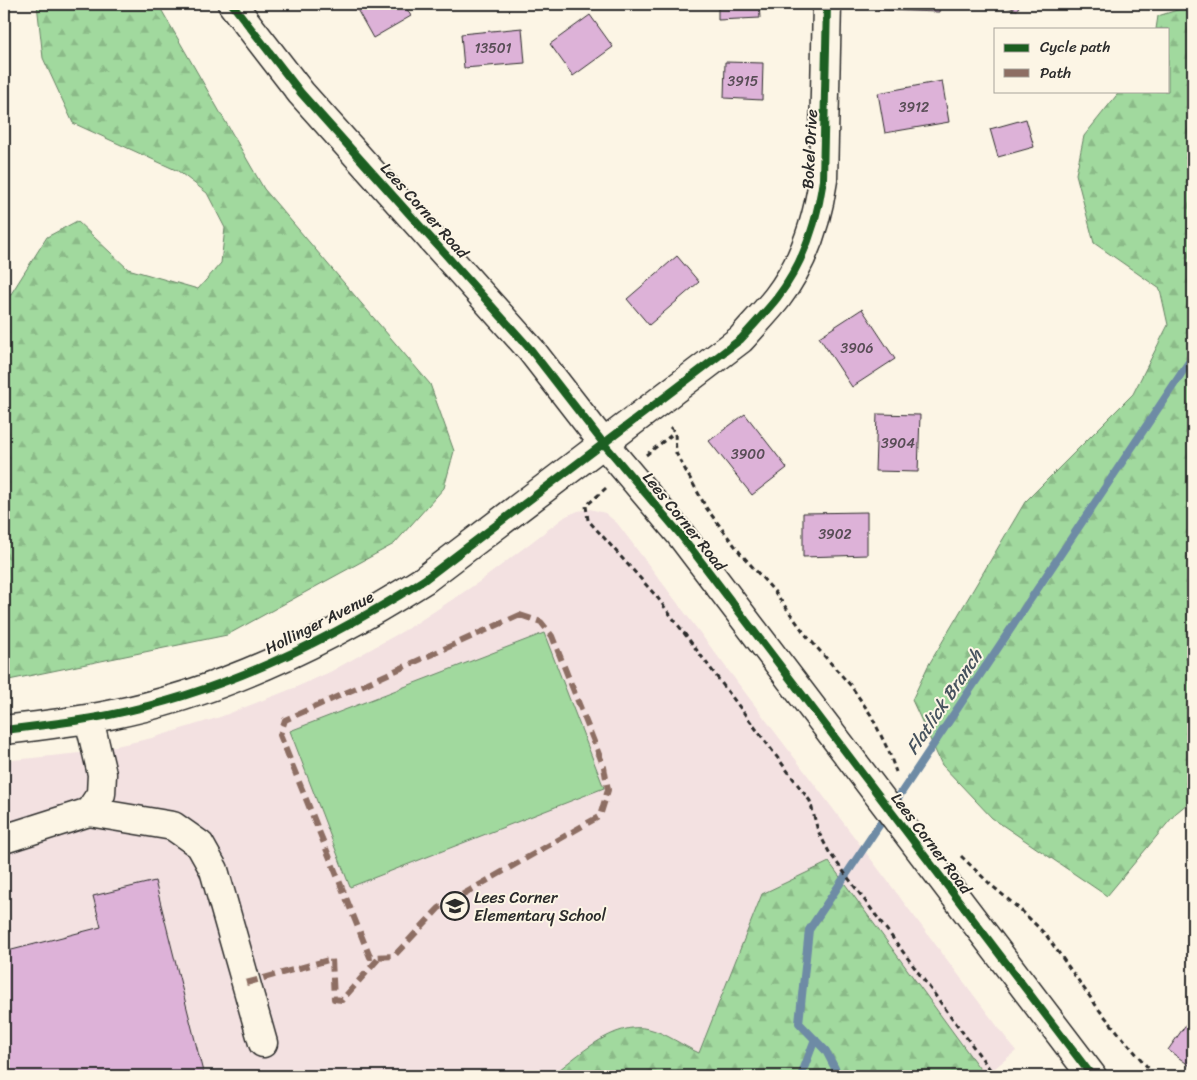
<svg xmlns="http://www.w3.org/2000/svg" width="1197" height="1080" viewBox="0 0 1197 1080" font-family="Sriracha,sans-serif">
<defs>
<pattern id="forest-firs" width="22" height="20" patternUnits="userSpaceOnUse" patternTransform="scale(1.25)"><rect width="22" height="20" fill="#a1d99e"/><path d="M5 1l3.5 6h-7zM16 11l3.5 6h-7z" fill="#8bba88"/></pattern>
</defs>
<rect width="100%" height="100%" fill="#fcf5e5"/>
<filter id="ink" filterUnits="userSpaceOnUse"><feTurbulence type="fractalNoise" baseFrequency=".02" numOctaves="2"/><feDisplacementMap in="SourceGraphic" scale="10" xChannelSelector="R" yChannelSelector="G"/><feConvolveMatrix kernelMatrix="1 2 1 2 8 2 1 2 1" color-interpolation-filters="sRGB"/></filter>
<g filter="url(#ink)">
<path fill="#f3e1e1" d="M590 509 605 513 617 523 1016 1051 985 1076H4V761L89 752 152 738 220 717 294 688 330 672 412 626 479 582 566 516 578 511Z"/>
<path fill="#a1d99e" stroke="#668264" d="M544 633 604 788 350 887 290 731Z"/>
<path fill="url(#forest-firs)" stroke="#668264" d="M37 4H158L264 189 430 384 454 451 444 488 394 544 227 635 4 681V305L47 237 77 221 128 269 198 289 221 263 225 228 207 193 178 171 73 123 43 58Z
M1193 5V799L1176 813 1107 896 992 818 942 765 912 700 928 666 1025 502 1133 394 1168 325 1160 289 1094 243 1076 174 1084 136 1120 91H1168V29H1156L1158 16Z
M829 862 985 1076H551C577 1057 614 1020 649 1029 666 1033 683 1046 699 1053L762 894Z"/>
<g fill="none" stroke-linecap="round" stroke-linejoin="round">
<path stroke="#6e8ba5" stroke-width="8" d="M893 805 1193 356
M801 1076 815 1039
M839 1076 826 1051 799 1023 809 930 886 815"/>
</g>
<path fill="#ddb2d8" stroke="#2b2b2b" d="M354 4H404L411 16 373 38Z
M718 4H759L760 18 718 20Z
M879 4H940L939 12 879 10Z
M1000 4H1020L1017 10Z
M590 15 613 47 573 76 550 44Z
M522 28 525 63 464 68 461 34Z
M725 62 763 63 762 100 724 98Z
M942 81 949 122 885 133 878 93Z
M1026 119 1034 147 998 157 990 129Z
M677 256 699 282 649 325 627 299Z
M862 309 895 359 852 387 819 337Z
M745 414 787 468 752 495 709 441Z
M877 414 920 415 918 472 875 471Z
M867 512V555L803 557V513Z
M155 881 204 1076H4V952L101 927 93 896Z
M1187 1023 1193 1027V1068L1168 1050Z"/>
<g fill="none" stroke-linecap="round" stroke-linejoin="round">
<defs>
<path id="minor" d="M232 4 301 93 531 350 604 444 680 534 1092 1076
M4 730C39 726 74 722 109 715 222 693 328 641 424 580L741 339C753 325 766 312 777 298 803 264 817 222 823 180L827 4
M89 812 173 826 200 845 214 870 263 1043
M4 839 89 812 101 794 102 774 89 719"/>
</defs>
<use href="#minor" stroke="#2b2b2b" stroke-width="31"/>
<path stroke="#2b2b2b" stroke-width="3" stroke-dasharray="5 4" stroke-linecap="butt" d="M670 427 675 432 676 453 707 509 741 554 774 591 805 634 851 686 871 715 889 752 896 772
M646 455 674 433
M606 488 586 506 588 520 657 597 810 801 818 831 829 852 995 1076
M961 856 990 884 1023 912 1046 935 1100 1011 1155 1076"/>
<use href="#minor" stroke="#fcf5e5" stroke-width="28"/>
<path stroke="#8d6e63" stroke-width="6" stroke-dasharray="12 6" stroke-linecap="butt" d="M520 615 541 622 552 636 604 767 608 790 600 816 439 908 394 956 370 957 280 735 285 720Z
M246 983 332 959 334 999 342 1000 380 957"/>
<defs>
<path id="cycleway" d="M232 4 301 93 531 350 604 444 680 534 1092 1076
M4 730C39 726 74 722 109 715 222 693 328 641 424 580L741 339C753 325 766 312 777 298 803 264 817 222 823 180L827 4"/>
</defs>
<use href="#cycleway" stroke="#fcf5e5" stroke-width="11"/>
<use href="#cycleway" stroke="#1b5e20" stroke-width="8"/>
</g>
</g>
<defs>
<symbol id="school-ring" viewBox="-11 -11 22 22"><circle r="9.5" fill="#fcf5e5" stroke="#2b2b2b" stroke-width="1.5"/><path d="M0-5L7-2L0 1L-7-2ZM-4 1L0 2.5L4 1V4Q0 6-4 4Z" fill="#2b2b2b"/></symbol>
</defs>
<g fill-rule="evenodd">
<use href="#school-ring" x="439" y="890" width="32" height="32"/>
</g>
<g text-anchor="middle" stroke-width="4" stroke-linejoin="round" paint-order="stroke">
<g font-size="14" fill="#584d56">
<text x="493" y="53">13501</text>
<text x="743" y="86">3915</text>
<text x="914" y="112">3912</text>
<text x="857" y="353">3906</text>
<text x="898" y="448">3904</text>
<text x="748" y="459">3900</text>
<text x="835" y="539">3902</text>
</g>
<g font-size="16" fill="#2b2b2b" stroke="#fcf5e5">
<text transform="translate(809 149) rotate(-87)" y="6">Bokel Drive</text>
<text transform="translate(425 210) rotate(48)" y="6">Lees Corner Road</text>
<text transform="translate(685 521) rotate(51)" y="6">Lees Corner Road</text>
<text transform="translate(319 622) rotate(-27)" y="6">Hollinger Avenue</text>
<text transform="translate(932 843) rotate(53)" y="6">Lees Corner Road</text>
</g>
<g font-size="16" fill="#2b2b2b" stroke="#fcf5e5" text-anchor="start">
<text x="474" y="903">Lees Corner<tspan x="474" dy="18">Elementary School</tspan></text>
</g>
<g font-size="18" font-style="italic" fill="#47535e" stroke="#fcf5e5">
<text transform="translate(944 702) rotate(-56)" y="6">Flatlick Branch</text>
</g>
</g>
<rect width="1197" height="1080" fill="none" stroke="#fcf5e5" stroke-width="20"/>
<rect x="10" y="10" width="1177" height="1060" fill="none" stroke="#2b2b2b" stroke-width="2" filter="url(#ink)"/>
<rect x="994" y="28" width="175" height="65" fill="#fcf5e5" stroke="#a8a49b"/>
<rect x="1004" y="44" width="25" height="8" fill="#1b5e20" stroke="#a8a49b"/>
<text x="1040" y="52" font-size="15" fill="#2b2b2b">Cycle path</text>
<rect x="1004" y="69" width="25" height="8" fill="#8d6e63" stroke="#a8a49b"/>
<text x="1040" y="78" font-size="15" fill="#2b2b2b">Path</text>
</svg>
